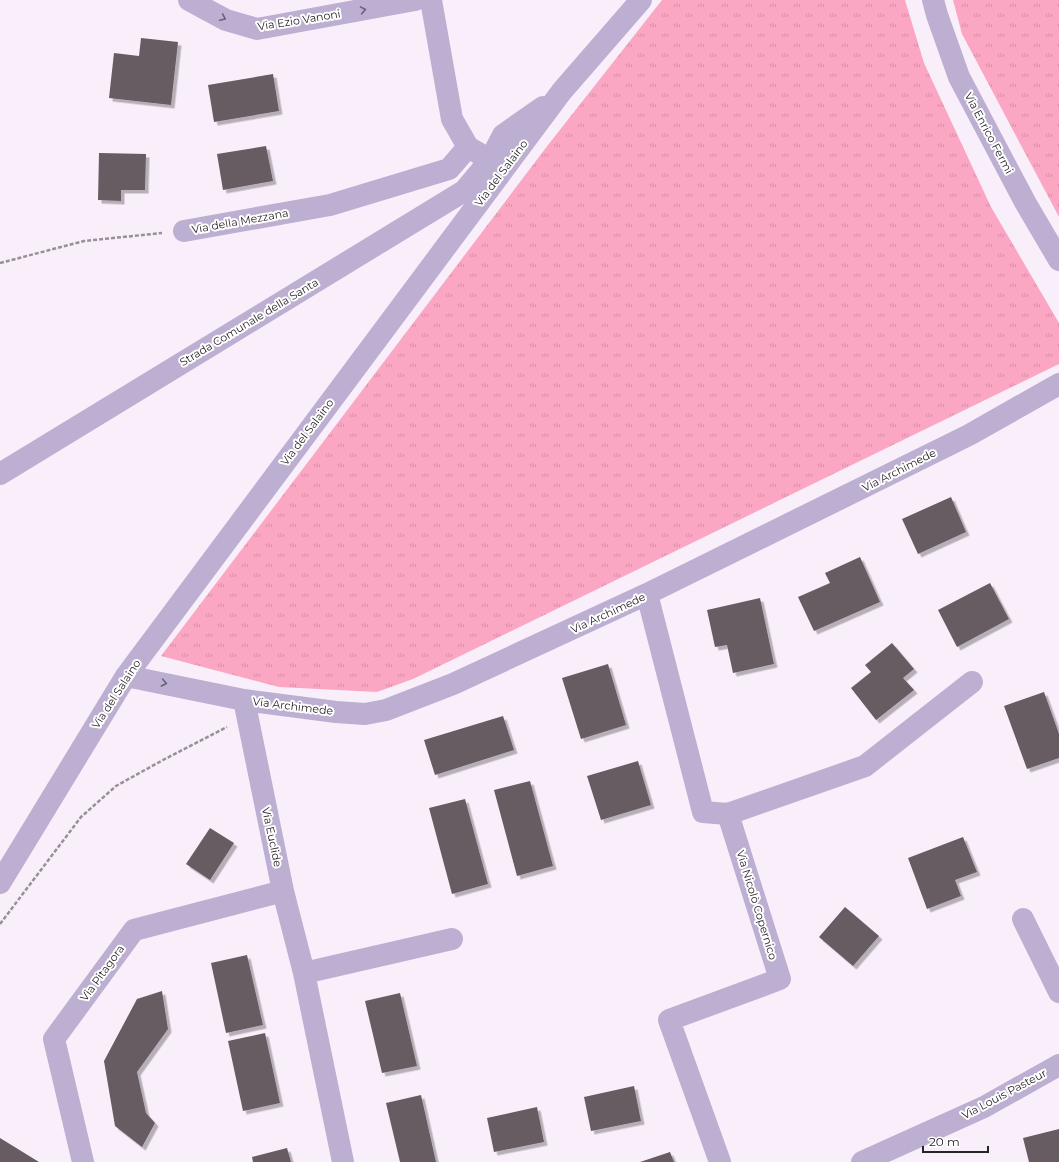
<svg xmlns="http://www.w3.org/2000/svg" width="1059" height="1162" viewBox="0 0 1059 1162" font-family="Montserrat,sans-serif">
<defs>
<pattern id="grass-tufts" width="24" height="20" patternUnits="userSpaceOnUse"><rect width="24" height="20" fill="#fba7c4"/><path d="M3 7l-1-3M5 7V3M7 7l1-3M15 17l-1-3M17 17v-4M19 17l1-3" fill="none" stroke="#d78fa8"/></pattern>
<filter id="shadow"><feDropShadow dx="3.5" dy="3.5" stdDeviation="0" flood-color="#0004"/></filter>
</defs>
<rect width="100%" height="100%" fill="#f9effb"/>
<path fill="url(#grass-tufts)" d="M662 0H905L924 63 991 207 1059 323V364L413 679 377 692 279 687 161 656 548 145Z
M953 0H1059V217L962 34Z"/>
<path fill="#675b63" filter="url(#shadow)" d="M141 38 178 42 171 105 109 98 114 53 139 56Z
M273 74 279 111 214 122 208 85Z
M266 146 273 181 223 190 217 154Z
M99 153 146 154 145 190H121V201L98 200Z
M951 497 966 532 918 554 902 519Z
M860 557 880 602 814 631 798 597 830 583 825 573Z
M990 583 1009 619 957 647 938 610Z
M760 598 774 664 733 673 727 645 715 647 707 610Z
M892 643 914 669 903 678 914 690 876 720 851 688 871 672 865 665Z
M608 664 626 725 581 739 562 678Z
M1044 692 1059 734V758L1027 769 1004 706Z
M503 716 514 750 435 775 424 740Z
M638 761 651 805 601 820 587 776Z
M530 781 553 866 517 876 494 790Z
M465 799 488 884 452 894 429 808Z
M210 828 234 843 210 880 186 864Z
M963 837 977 872 955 880 961 896 927 909 908 858Z
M845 907 879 936 853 966 819 937Z
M247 955 263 1025 226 1033 211 963Z
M162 991 168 1029 137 1072 146 1113 155 1123 142 1147 115 1126 104 1061 137 999Z
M400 993 417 1066 382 1073 365 1001Z
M265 1033 280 1103 243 1111 228 1041Z
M634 1086 641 1121 591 1131 584 1097Z
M421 1095 436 1162H400L386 1103Z
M537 1107 544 1142 494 1152 487 1118Z
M1059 1129V1162H1029L1023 1138Z
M0 1138 39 1162H0Z
M287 1148 291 1162H253L252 1157Z
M670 1152 674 1162H640Z"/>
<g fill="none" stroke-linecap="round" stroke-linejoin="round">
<path stroke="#979098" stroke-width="2.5" stroke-dasharray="4 2" stroke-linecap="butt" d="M0 263 84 241 162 233
M0 924 81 817 116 786 163 760 227 727"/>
<path stroke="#bdafd1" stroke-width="22" d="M189 0 226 20 257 29 415 0
M431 0 452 119 468 147 490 160 503 135 543 107
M933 0 937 15 959 77 1025 202 1059 260
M184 231 330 205 449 169 468 147
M0 474 464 191 490 160
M647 594 703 812 728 814 780 979 669 1020 720 1162
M126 676 244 700 336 712 365 714 386 710 453 684 647 594 969 435 1059 384
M244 700 283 891 304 973 343 1162
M728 814 865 766 972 682
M0 883 126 676 562 91 641 0
M1023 919 1059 992
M304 973 452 939
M83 1162 54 1039 134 930 283 891
M862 1162 984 1107 1059 1065"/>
</g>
<defs><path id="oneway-chevron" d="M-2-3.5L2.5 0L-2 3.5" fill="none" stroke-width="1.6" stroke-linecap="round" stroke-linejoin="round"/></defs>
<g stroke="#6a6274">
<use href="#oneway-chevron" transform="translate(363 10) rotate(-10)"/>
<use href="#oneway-chevron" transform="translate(223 18) rotate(25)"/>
<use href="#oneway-chevron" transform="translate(164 683) rotate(11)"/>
</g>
<g text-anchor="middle" stroke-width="4" stroke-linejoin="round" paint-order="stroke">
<g font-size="11" fill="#272328" stroke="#fff">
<text transform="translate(299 20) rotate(-9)" y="4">Via Ezio Vanoni</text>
<text transform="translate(989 133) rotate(62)" y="4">Via Enrico Fermi</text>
<text transform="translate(501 173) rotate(-53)" y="4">Via del Salaino</text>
<text transform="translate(240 221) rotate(-10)" y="4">Via della Mezzana</text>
<text transform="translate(249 322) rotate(-31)" y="4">Strada Comunale della Santa</text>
<text transform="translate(307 432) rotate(-53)" y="4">Via del Salaino</text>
<text transform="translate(899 470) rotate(-27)" y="4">Via Archimede</text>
<text transform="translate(608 613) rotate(-25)" y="4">Via Archimede</text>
<text transform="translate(116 694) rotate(-57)" y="4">Via del Salaino</text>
<text transform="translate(293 706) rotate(7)" y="4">Via Archimede</text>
<text transform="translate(272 837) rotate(78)" y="4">Via Euclide</text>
<text transform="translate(757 905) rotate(73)" y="4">Via Nicolò Copernico</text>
<text transform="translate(102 973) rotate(-54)" y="4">Via Pitagora</text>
<text transform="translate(1004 1094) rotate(-28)" y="4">Via Louis Pasteur</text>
</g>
</g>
<path d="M923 1146v6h65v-6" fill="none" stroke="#272328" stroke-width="2"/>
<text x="929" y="1146" font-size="12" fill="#272328" stroke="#ffffff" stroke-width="3" paint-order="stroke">20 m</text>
</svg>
